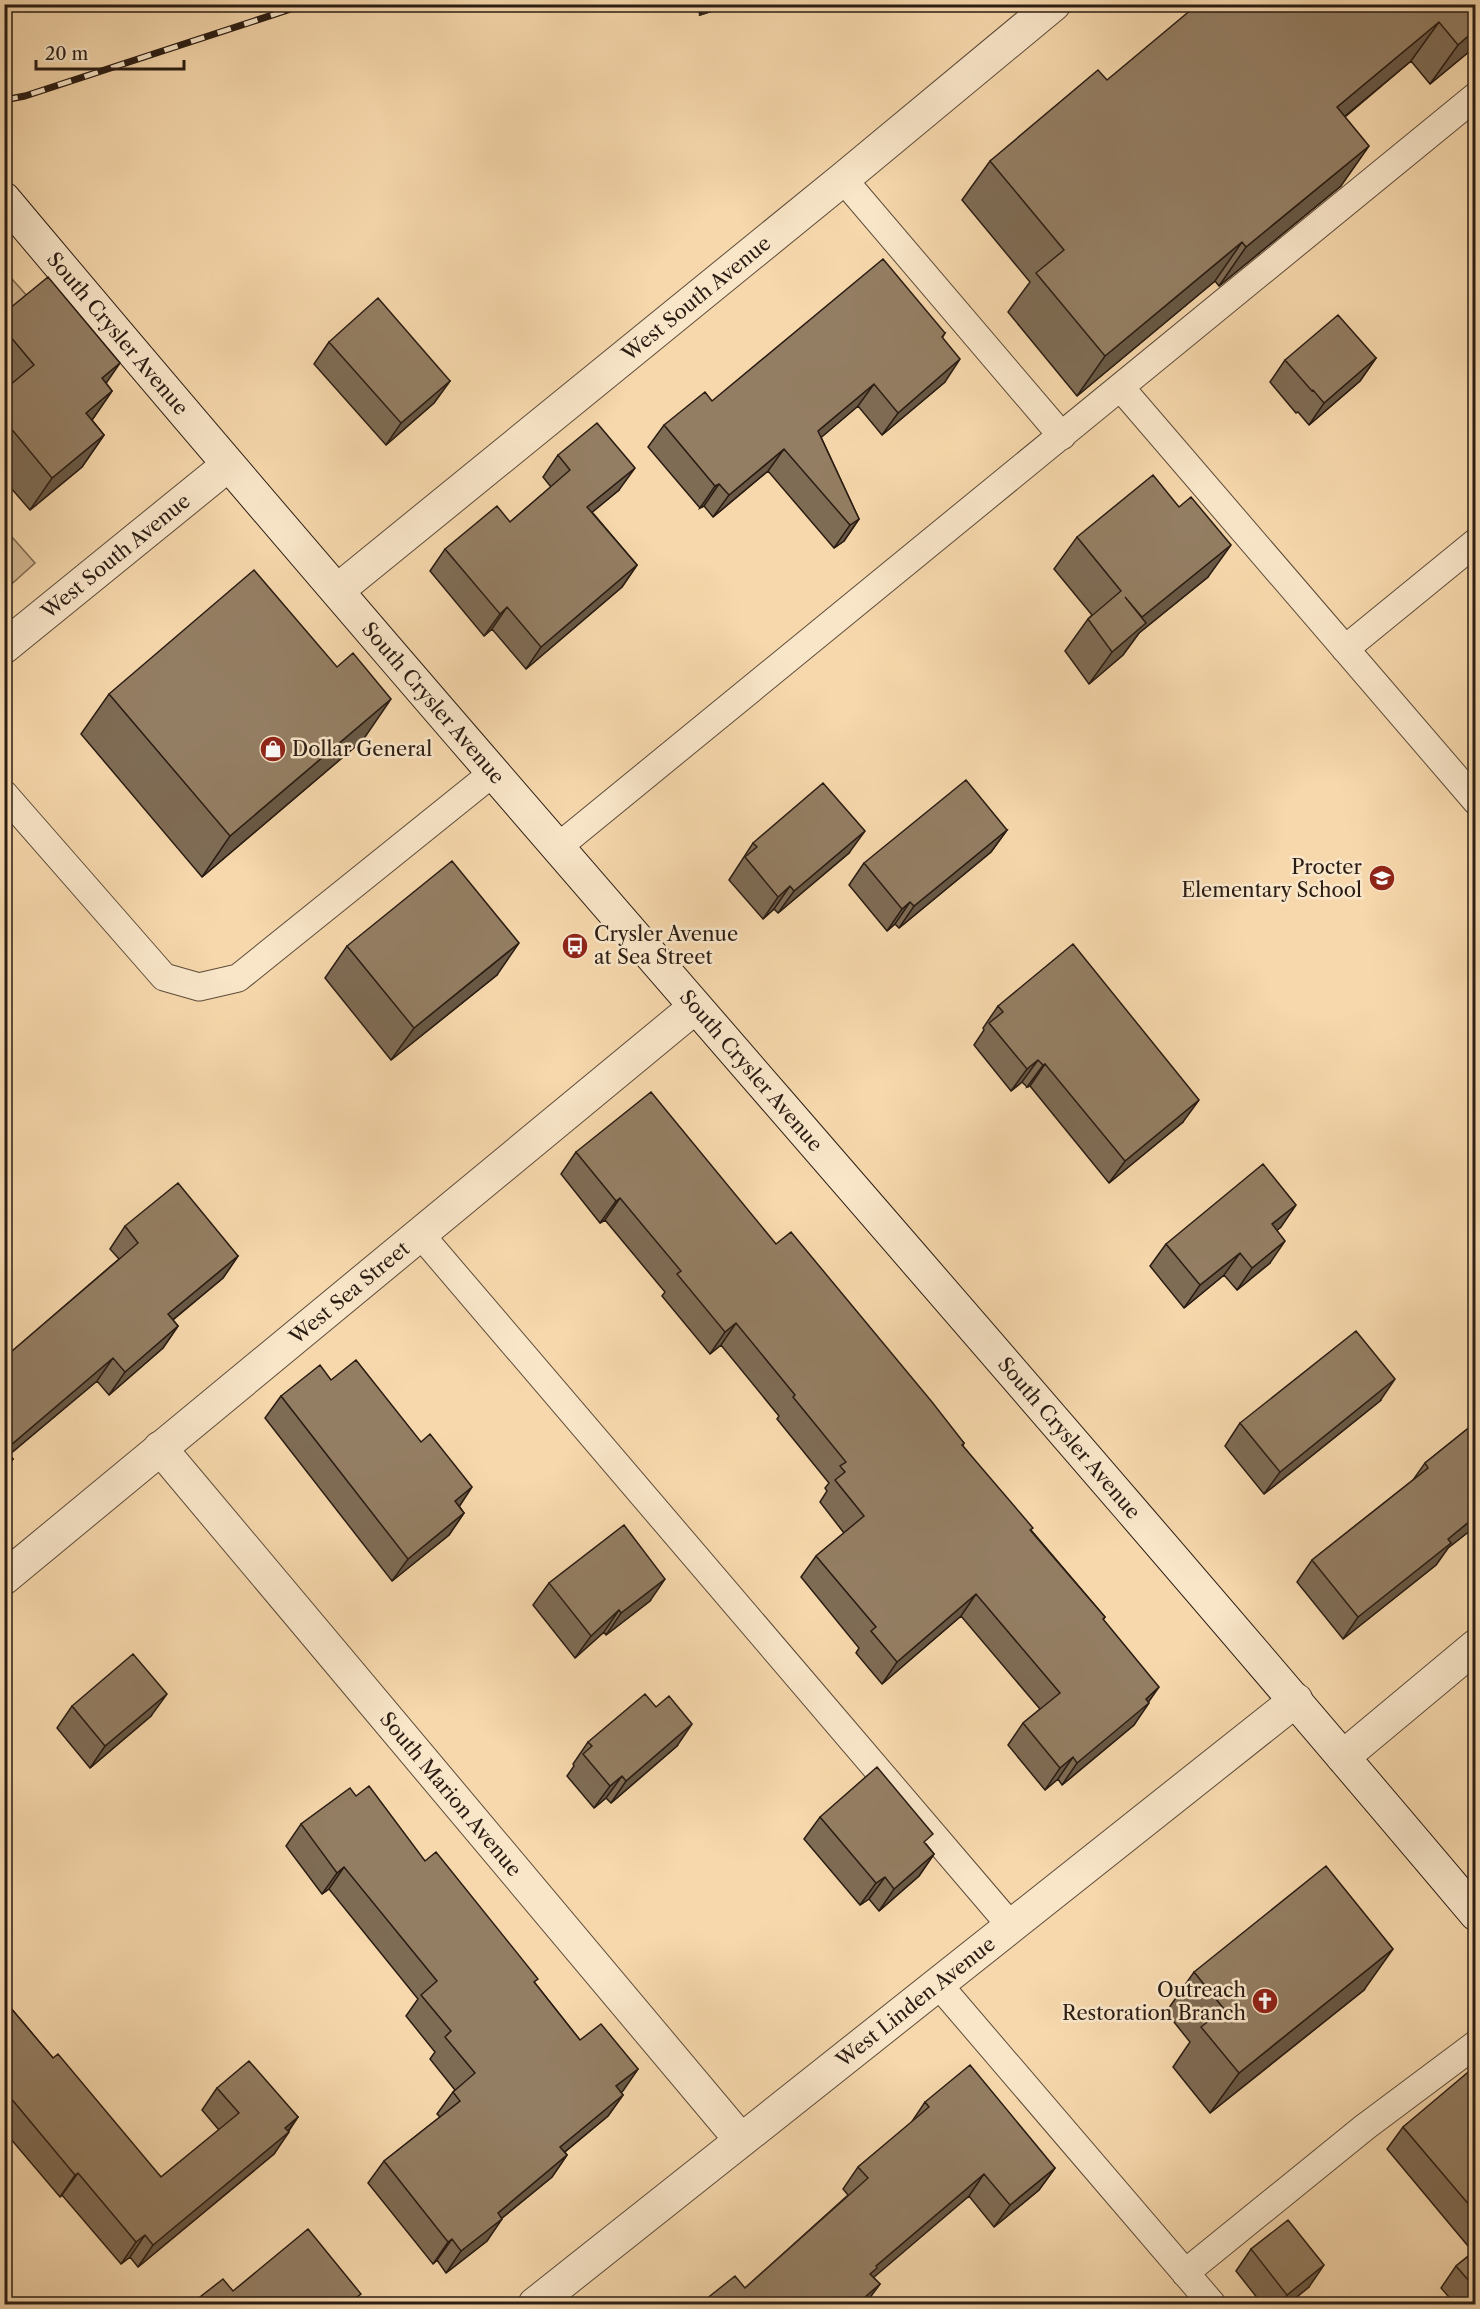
<svg xmlns="http://www.w3.org/2000/svg" width="1480" height="2309" viewBox="0 0 1480 2309" font-family="'Libre Caslon Text',serif">
<rect width="100%" height="100%" fill="#f6d8ac"/>
<filter id="stains"><feTurbulence type="fractalNoise" baseFrequency=".00333" numOctaves="4"/><feColorMatrix values="0 0 0 0 .2 0 0 0 0 .09 0 0 0 0 .02 0 0 0 .5 -.17"/></filter>
<radialGradient id="worn" r=".72"><stop offset=".6" stop-color="#630" stop-opacity="0"/><stop offset="1" stop-color="#630" stop-opacity=".3"/></radialGradient>
<path fill="#d3b892" stroke="#7e6a52" stroke-width="1.5" d="M4 270 28 297 4 317Z
M4 528 35 563 5 590H4Z"/>
<g fill="none" stroke-linecap="round" stroke-linejoin="round">
<defs>
<path id="service" d="M843 179 1062 436
M1121 388 1476 801
M1345 649 1476 542
M4 794 164 977 199 987 238 978 494 772
M558 847 1476 96
M420 1234 1011 1926
M938 1984 1212 2304
M1185 2273 1365 2127 1476 2044"/>
<g id="minor">
<path id="s1" d="M338 590 843 179 1054 4"/>
<path id="s2" d="M4 647 228 465"/>
<path id="s3" d="M160 1448 741 2140"/>
<path id="s4" d="M4 1578 695 1007"/>
<path d="M1343 1757 1476 1646"/>
<path id="s5" d="M535 2304 1296 1700"/>
</g>
<g id="secondary">
<path id="s6" d="M4 199C488 776 990 1338 1476 1914"/>
</g>
</defs>
<use href="#service" stroke="#5d4b39" stroke-width="29"/>
<use href="#minor" stroke="#5d4b39" stroke-width="35"/>
<use href="#secondary" stroke="#2a1c13" stroke-width="35"/>
<use href="#service" stroke="#f9e6c9" stroke-width="27"/>
<use href="#minor" stroke="#f9e6c9" stroke-width="33"/>
<use href="#secondary" stroke="#f9e6c9" stroke-width="33"/>
<defs>
<path id="rail" d="M4 100 25 96 306 4"/>
</defs>
<use href="#rail" stroke="#2a1c13" stroke-width="7"/>
<use href="#rail" stroke="#f9e6c9" stroke-width="4.5" stroke-dasharray="14" stroke-linecap="butt"/>
</g>
<path fill="#7f6c55" stroke="#2a1c13" stroke-width="1.5" d="M696 4H734L700 15Z
M1476 4V46L1430 84 1411 61 1345 117 1341 186 1219 286 1215 281 1077 396 1008 312 1030 282 962 200 990 161 1107 80Z
M4 313 106 383 112 391 92 420 104 435 82 467 30 510 4 480V390L6 389 4 388Z
M945 333 942 338 945 382 882 435 858 406 821 437 859 519 844 541 834 548 768 471 713 517 704 506 700 508 648 447 664 425 712 401Z
M329 342 450 381 434 403 386 445 314 364Z
M1376 358 1360 381 1309 425 1298 412 1296 413 1270 382 1285 360Z
M558 455 619 490 592 512 637 565 622 587 526 669 492 629 484 636 430 571 445 549 510 522 551 487 543 477Z
M1077 537 1208 577 1139 633 1123 655 1089 684 1065 651 1088 619 1092 615 1054 569Z
M109 694 363 740 202 877 81 734Z
M1007 830 991 852 899 928 895 924 887 931 849 885 864 863Z
M753 843 849 853 778 913 774 909 763 919 729 880Z
M347 946 497 975 391 1060 325 978Z
M998 1006 1183 1122 1109 1183 1030 1086 1027 1087 1022 1082 1011 1091 974 1045 984 1030 983 1028Z
M576 1152 776 1244 964 1443 963 1446 1031 1530 1105 1617 1103 1620 1148 1702 1134 1725 1062 1785 1058 1779 1045 1790 1008 1745 1023 1723 1040 1709 961 1616 882 1684 856 1653 859 1648 801 1577 816 1556 844 1533 820 1502 827 1491 825 1488 829 1483 777 1419 779 1416 721 1345 710 1354 662 1296 665 1292 605 1220 600 1223 561 1174Z
M125 1226 238 1256 223 1278 173 1320 178 1326 163 1348 109 1395 97 1381 9 1455 13 1459 4 1471V1358L119 1259 110 1249Z
M1281 1227 1277 1230 1270 1263 1237 1290 1224 1275 1184 1308 1150 1266 1166 1244Z
M331 1380 459 1506 464 1513 449 1535 392 1581 265 1418 281 1396Z
M1380 1401 1264 1494 1225 1446 1240 1423Z
M1476 1422V1526L1448 1548 1436 1565 1343 1639 1297 1582 1312 1560 1413 1480 1425 1463Z
M549 1583 650 1601 606 1635 604 1632 575 1658 533 1605Z
M72 1706 151 1716 90 1768 57 1728Z
M588 1742 677 1746 611 1803 606 1798 594 1808 567 1776 574 1766 573 1764Z
M356 1796 425 1861 535 1983 580 2040 638 2069 621 2092 623 2095 608 2116 565 2152 567 2155 552 2177 502 2218 487 2241 446 2273 437 2260 433 2264 368 2183 384 2161 440 2117 437 2114 453 2092 455 2090 430 2059 435 2052 406 2016 418 1999 329 1889 322 1894 286 1846 301 1824Z
M820 1817 926 1844 934 1854 919 1876 879 1911 869 1899 860 1905 804 1839Z
M1194 1972 1364 1990 1210 2113 1173 2067 1190 2042 1166 2012Z
M4 2000 53 2058 161 2177 219 2130 202 2110 217 2088 298 2117 274 2154 138 2267 130 2257 121 2264 62 2195 60 2197 4 2131Z
M1476 2071V2304H1455L1441 2288 1456 2266 1473 2252 1387 2149 1403 2127Z
M925 2102 1055 2168 1039 2190 994 2227 969 2196 873 2277 880 2284 865 2304H700L745 2288 848 2195 843 2189 858 2167 911 2123Z
M1251 2249 1309 2287 1288 2304H1262L1236 2271Z"/>
<path fill="#685845" stroke="#2a1c13" stroke-width="1.5" d="M707 4H734L700 15Z
M1439 22 1411 61 1309 146 1337 107Z
M1476 29V46L1430 84 1458 45Z
M1369 146 1341 186 1219 286 1246 247Z
M1242 242 1215 281 1077 396 1105 356Z
M1376 358 1360 381 1309 425 1324 403Z
M960 359 945 382 882 435 898 413Z
M120 363 98 395 102 378Z
M450 381 434 403 386 445 401 423Z
M874 384 858 406 803 453 818 431Z
M112 391 90 423 86 413Z
M104 435 82 467 30 510 52 478Z
M784 449 768 471 713 517 729 495Z
M635 468 619 490 572 529 587 507Z
M719 484 704 506 700 508 715 486Z
M859 519 844 541 834 548 850 525Z
M1231 545 1208 577 1139 633 1123 655 1089 684 1112 652 1126 640 1142 617Z
M637 565 622 587 526 669 541 647Z
M507 607 492 629 484 636 500 614Z
M391 699 363 740 202 877 230 836Z
M1007 830 991 852 899 928 914 906Z
M865 831 849 853 778 913 794 891Z
M790 886 774 909 763 919 778 897Z
M910 902 895 924 887 931 902 909Z
M519 943 497 975 391 1060 414 1028Z
M1038 1060 1022 1082 1011 1091 1027 1069Z
M1045 1064 1030 1086 1027 1087 1043 1065Z
M1199 1100 1183 1122 1109 1183 1125 1161Z
M620 1198 605 1220 600 1223 616 1201Z
M1296 1205 1281 1227 1257 1247 1272 1224Z
M1285 1241 1270 1263 1237 1290 1252 1268Z
M1240 1253 1224 1275 1184 1308 1200 1285Z
M238 1256 223 1278 153 1336 168 1314Z
M736 1323 721 1345 710 1354 725 1332Z
M178 1326 163 1348 109 1395 125 1372Z
M113 1358 97 1381 4 1459V1451Z
M1395 1379 1380 1401 1264 1494 1280 1472Z
M13 1459 4 1471V1466Z
M472 1487 457 1510 455 1501Z
M464 1513 449 1535 392 1581 408 1559Z
M1476 1516V1526L1448 1548 1436 1565 1343 1639 1358 1617 1448 1539Z
M665 1579 650 1601 606 1635 621 1613Z
M976 1594 961 1616 882 1684 897 1662Z
M619 1610 604 1632 575 1658 591 1636Z
M1159 1687 1145 1707 1149 1703 1134 1725 1062 1785 1077 1763Z
M167 1694 151 1716 90 1768 105 1746Z
M692 1724 677 1746 611 1803 626 1781Z
M1073 1757 1058 1779 1045 1790 1060 1768Z
M622 1776 606 1798 594 1808 610 1786Z
M934 1854 919 1876 879 1911 894 1889Z
M344 1867 329 1889 322 1894 337 1873Z
M885 1877 869 1899 860 1905 876 1883Z
M1393 1949 1364 1990 1210 2113 1239 2073Z
M638 2069 623 2091 601 2108 616 2086Z
M623 2095 608 2116 545 2168 560 2147Z
M298 2117 285 2135 289 2132 274 2154 138 2267 153 2245Z
M567 2155 552 2177 491 2227 502 2219 487 2241 446 2273 461 2251 498 2213Z
M1055 2168 1039 2190 994 2227 1010 2205Z
M78 2173 62 2195 60 2197 75 2175Z
M984 2174 969 2196 866 2284 855 2296 876 2266Z
M145 2235 130 2257 121 2264 136 2242Z
M452 2239 437 2260 433 2264 448 2242Z
M1324 2265 1309 2287 1288 2304H1281L1287 2295Z
M880 2284 865 2304H857Z"/>
<path fill="#947e63" stroke="#2a1c13" stroke-width="1.5" d="M1198 4H1476V29L1458 45 1439 22 1337 107 1369 146 1246 247 1242 242 1105 356 1036 273 1064 250 990 161 1098 70 1107 80Z
M883 259 945 333 942 337 960 359 898 413 874 384 818 431 859 519 850 525 784 449 729 495 719 484 715 486 664 425 705 392 712 401Z
M48 277 120 363 102 378 112 391 86 413 104 435 52 478 4 420V390L34 365 4 329V313Z
M378 298 450 381 401 423 329 342Z
M1338 315 1376 358 1324 403 1313 390 1312 391 1285 360Z
M597 423 635 468 587 507 637 565 541 647 507 607 500 614 445 549 497 506 510 522 570 470 558 455Z
M1153 475 1179 507 1191 497 1231 545 1142 617 1125 597 1146 623 1112 652 1088 619 1121 591 1077 537Z
M254 570 337 667 353 653 391 699 230 836 109 694Z
M966 780 1007 830 914 906 910 902 902 909 864 863Z
M823 783 865 831 794 891 790 886 778 897 745 857 757 847 753 843Z
M452 861 519 943 414 1028 347 946Z
M1073 944 1199 1100 1125 1161 1045 1064 1043 1065 1038 1060 1027 1069 989 1023 1003 1012 998 1006Z
M651 1092 776 1244 791 1232 932 1402 964 1443 962 1445 1033 1528 1030 1530 1105 1617 1103 1619 1159 1687 1146 1699 1149 1703 1077 1763 1073 1757 1060 1768 1023 1723 1060 1693 976 1594 897 1662 871 1631 876 1627 816 1556 864 1516 835 1480 845 1472 840 1466 846 1462 793 1397 795 1395 736 1323 725 1332 677 1274 681 1271 620 1198 616 1201 576 1152Z
M1263 1164 1296 1205 1272 1224 1285 1241 1252 1268 1240 1253 1200 1285 1166 1244Z
M178 1183 238 1256 168 1314 178 1326 125 1372 113 1358 5 1450 13 1459 4 1466V1358L138 1243 125 1226Z
M1356 1331 1395 1379 1280 1472 1240 1423Z
M356 1360 421 1442 430 1434 472 1487 455 1501 464 1513 408 1559 281 1396 320 1365 331 1380Z
M1476 1422V1516L1448 1539 1451 1543 1358 1617 1312 1560 1428 1468 1425 1463Z
M624 1525 665 1579 621 1613 619 1610 591 1636 549 1583Z
M133 1654 167 1694 105 1746 72 1706Z
M645 1694 656 1707 669 1696 692 1724 626 1781 622 1776 610 1786 583 1754 592 1746 588 1742Z
M877 1767 933 1834 924 1842 934 1854 894 1889 885 1877 876 1883 820 1817Z
M369 1786 425 1861 436 1852 538 1979 534 1982 580 2040 601 2024 638 2069 616 2086 623 2095 560 2147 567 2155 498 2213 502 2219 461 2251 452 2239 448 2242 384 2161 460 2101 453 2092 475 2073 445 2037 451 2031 421 1995 437 1981 344 1867 337 1873 301 1824 350 1788 356 1796Z
M1326 1866 1393 1949 1239 2073 1201 2027 1224 2009 1194 1972Z
M4 2000 53 2058 58 2054 161 2177 239 2113 217 2088 249 2061 298 2117 285 2128 289 2132 153 2245 145 2235 136 2242 78 2173 75 2175 4 2090Z
M970 2065 1055 2168 1010 2205 984 2174 876 2266 877 2268 870 2274 880 2284 857 2304H700L735 2276 745 2288 868 2178 858 2167 929 2107 925 2102Z
M1473 2068 1476 2071V2213L1403 2127Z
M1288 2220 1324 2265 1287 2295 1251 2249Z
M308 2229 361 2294 357 2297 363 2304H191L223 2279 233 2291Z
M1476 2250V2289L1456 2266Z"/>
<defs>
<symbol id="shop-disc" viewBox="-11 -11 22 22"><circle r="9.5" fill="#8f2418" stroke="#f9e6c9"/><path d="M-5-2.5h2.3a2.7 3.5 0 0 1 5.4 0H5L5.5 6h-11ZM-1.5-2.5h3a1.5 2.3 0 0 0-3 0Z" fill="#fff"/></symbol>
<symbol id="school-disc" viewBox="-11 -11 22 22"><circle r="9.5" fill="#8f2418" stroke="#f9e6c9"/><path d="M0-5L7-2L0 1L-7-2ZM-4 1L0 2.5L4 1V4Q0 6-4 4Z" fill="#fff"/></symbol>
<symbol id="bus-disc" viewBox="-11 -11 22 22"><circle r="9.5" fill="#8f2418" stroke="#f9e6c9"/><path d="M-5-6H5V4H4V6H2V4H-2V6H-4V4H-5ZM-3.5-4V0h7V-4ZM-3.5 1.2v1.5H-2V1.2ZM2 1.2v1.5H3.5V1.2Z" fill="#fff"/></symbol>
<symbol id="church-disc" viewBox="-11 -11 22 22"><circle r="9.5" fill="#8f2418" stroke="#f9e6c9"/><path d="M-1.2-6h2.4v3.5h3.3v2.4h-3.3V6h-2.4V-.1h-3.3v-2.4h3.3Z" fill="#fff"/></symbol>
</defs>
<g fill-rule="evenodd">
<use href="#shop-disc" x="258" y="734" width="30" height="30"/>
<use href="#school-disc" x="1367" y="863" width="30" height="30"/>
<use href="#bus-disc" x="560" y="931" width="30" height="30"/>
<use href="#church-disc" x="1250" y="1986" width="30" height="30"/>
</g>
<g text-anchor="middle" stroke-width="5" stroke-linejoin="round" paint-order="stroke">
<g font-size="20" fill="#2a1c13" stroke="#f9e6c9">
<text dy="7" stroke="none"><textPath href="#s1" startOffset="462">West South Avenue</textPath></text>
<text dy="7" stroke="none"><textPath href="#s6" startOffset="176">South Crysler Avenue</textPath></text>
<text dy="7" stroke="none"><textPath href="#s2" startOffset="144">West South Avenue</textPath></text>
<text dy="7" stroke="none"><textPath href="#s6" startOffset="662">South Crysler Avenue</textPath></text>
<text dy="7" stroke="none"><textPath href="#s6" startOffset="1148">South Crysler Avenue</textPath></text>
<text dy="7" stroke="none"><textPath href="#s4" startOffset="448">West Sea Street</textPath></text>
<text dy="7" stroke="none"><textPath href="#s6" startOffset="1634">South Crysler Avenue</textPath></text>
<text dy="7" stroke="none"><textPath href="#s3" startOffset="452">South Marion Avenue</textPath></text>
<text dy="7" stroke="none"><textPath href="#s5" startOffset="486">West Linden Avenue</textPath></text>
</g>
<g font-size="20" fill="#2a1c13" stroke="#f9e6c9" text-anchor="start">
<text x="292" y="756">Dollar General</text>
<text x="1362" y="874" text-anchor="end">Procter<tspan x="1362" dy="23">Elementary School</tspan></text>
<text x="594" y="941">Crysler Avenue<tspan x="594" dy="23">at Sea Street</tspan></text>
<text x="1246" y="1997" text-anchor="end">Outreach<tspan x="1246" dy="23">Restoration Branch</tspan></text>
</g>
</g>
<rect width="1480" height="2309" fill="none" stroke="#f6d8ac" stroke-width="24"/>
<rect x="6" y="6" width="1468" height="2297" fill="none" stroke="#2a1c13" stroke-width="3"/>
<rect x="12" y="12" width="1456" height="2285" fill="none" stroke="#2a1c13" stroke-width="1.5"/>
<path d="M36 60v9h148v-9" fill="none" stroke="#2a1c13" stroke-width="3"/>
<text x="45" y="60" font-size="18" fill="#2a1c13" stroke="#f9e6c9" stroke-width="4.5" paint-order="stroke">20 m</text>
<rect width="100%" height="100%" filter="url(#stains)"/>
<rect width="100%" height="100%" fill="url(#worn)"/>
</svg>
